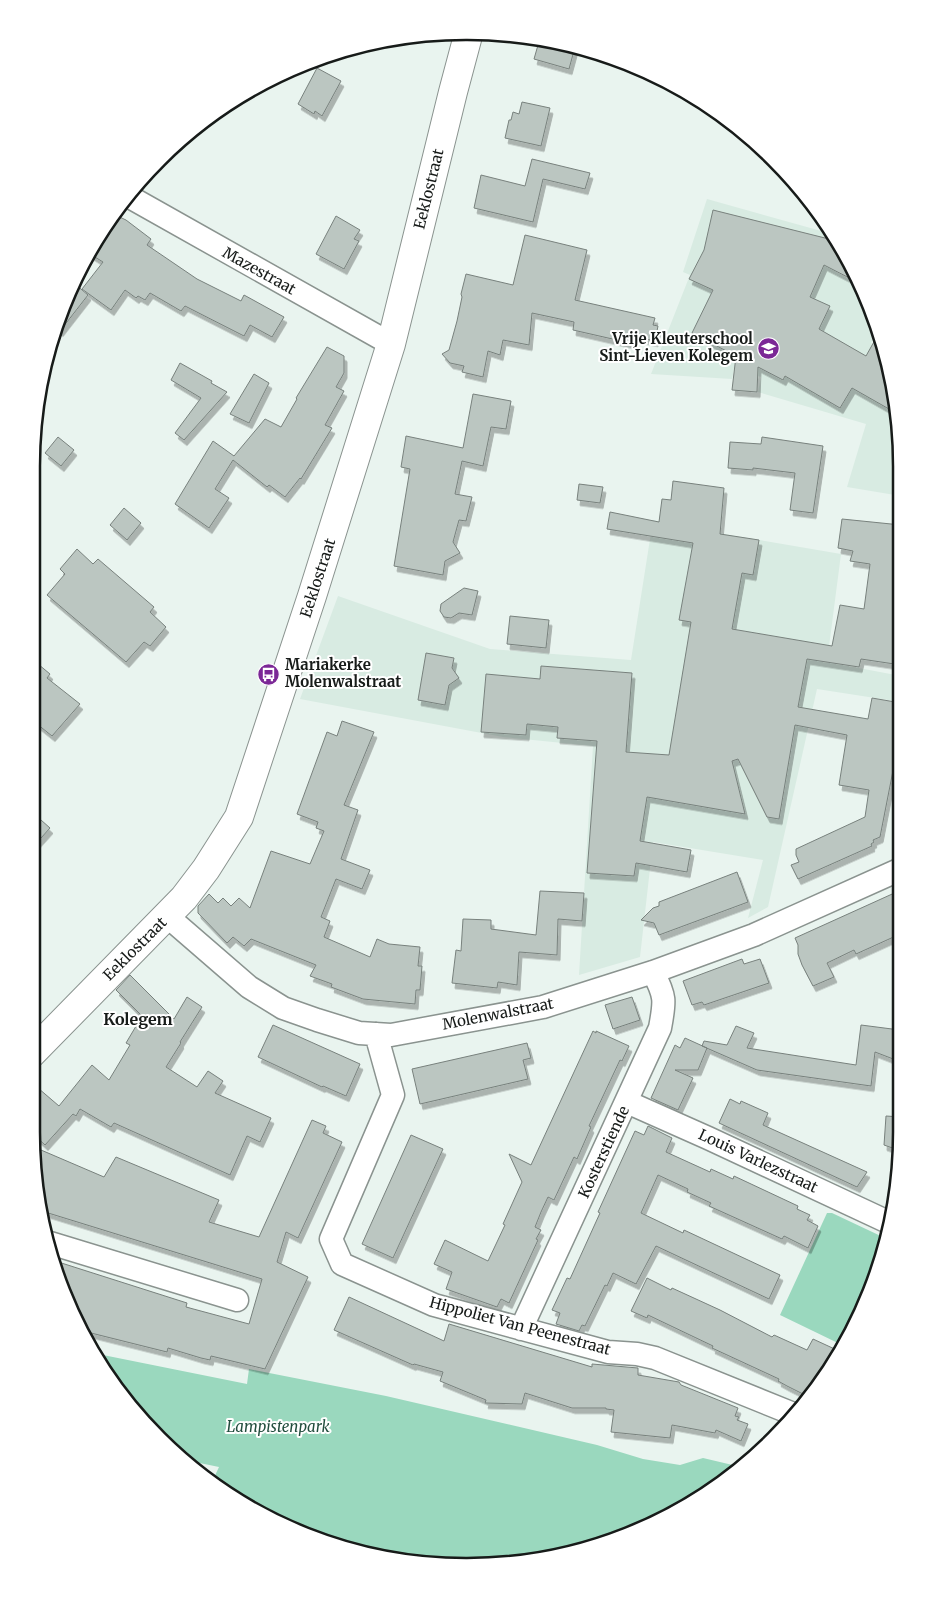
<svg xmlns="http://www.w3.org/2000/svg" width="933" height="1598" viewBox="0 0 933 1598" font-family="Merriweather,serif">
<defs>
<filter id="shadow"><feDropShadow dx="3" dy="5.5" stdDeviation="0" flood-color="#0004"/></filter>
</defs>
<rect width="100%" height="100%" fill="#e9f4ef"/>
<path fill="#d8ebe2" d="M707 199 832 234 843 249 846 254 836 272 860 285 879 327 871 343 884 353 901 438V496L847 487 866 424 758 392 761 377 734 369 732 379 651 374 690 275 683 272Z
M653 520 695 529 841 554 827 662 901 676V702L817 689 768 907 748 918 763 860 653 842 640 957 579 975 593 746 503 737 300 699 338 596 490 649 631 660Z"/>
<path fill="#9ad8be" d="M827 1213H832L885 1238 879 1272 842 1345 780 1315Z
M98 1354 247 1384 249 1369 386 1396 597 1445 643 1459 680 1465 703 1458 741 1467 732 1477 607 1544 467 1567 354 1552 224 1493 212 1482 219 1467 190 1461 121 1396Z"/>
<path fill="#bbc6c1" stroke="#78817d" filter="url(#shadow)" d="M540 38 551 40 575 47 569 69 534 59Z
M317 68 341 81 322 116 315 111 314 114 298 104Z
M522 102 550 108 541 146 505 138 509 120H511L513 112 519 114Z
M532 159 590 173 585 189 543 179 533 222 474 208 481 175 525 186Z
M713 210 837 241 843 249 859 283 824 265 810 297 830 306 819 329 866 356 880 331 896 413 852 388 840 408 785 376 783 380 758 367 757 392 732 390 736 356 692 333 713 290 689 279 704 250Z
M113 214 126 220 151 239 147 245 197 279 241 301 244 295 284 317 272 337 250 325 244 336 185 306 181 311 150 293 145 300 138 296 136 298 125 290 111 310 82 289 103 262 90 254 104 225Z
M336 216 360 230 354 239 359 241 344 269 316 254Z
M525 235 587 250 575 300 655 318 653 325 658 326 655 341 632 336 630 343 573 330 574 322 532 313 529 345 503 340 500 355 488 351 483 377 462 372 464 366 450 363 442 354 449 350 457 321 462 297 461 294 466 274 513 285Z
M75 284 88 295 60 331 54 326Z
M327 347 344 356V373L336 387 344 391 325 425 332 428 301 479 300 478 285 497 269 485 267 487 233 460 215 489 229 498 209 528 175 504 213 441 234 456 265 419 281 427 297 399 296 398Z
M180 363 212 381 211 383 227 392 184 440 175 433 201 398 171 380Z
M254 374 269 383 249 423 230 414Z
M473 394 511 401 506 429 491 427 483 466 462 461 455 494 472 497 466 521 459 520 453 542 460 553 445 561 443 575 394 566 410 469 401 467 406 436 463 448Z
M58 437 74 450 61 466 45 453Z
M762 437 823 446 813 513 790 510 795 473 753 468V470L728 468 730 442 761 444Z
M673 481 724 488 720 534 759 540 753 575 742 573 732 629 832 646 840 605 864 609 870 564 850 561 853 551 838 548 842 519 901 525V665L861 659 859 667 807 659 798 707 868 719 872 698 901 703V725L898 745 880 837 873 840 874 842 871 844 872 846 798 879 791 865 799 862 796 855V849L865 817 869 790 839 785 847 735 795 725 779 819 767 817 738 759 732 761 745 814 647 797 640 841 691 850 687 872 636 863 634 876 587 873 597 741 557 738 558 727 527 724 526 735 481 732 486 674 540 679 541 666 632 673 626 752 669 755 691 622 679 620 693 543 607 529 610 512 659 522 662 499 671 500Z
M579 484 603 487 600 503 577 500Z
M124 508 141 523 127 540 110 525Z
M77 549 93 564 98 559 154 607 150 612 166 627 150 646 144 642 126 662 47 595 65 574 60 569Z
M464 588 478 591 472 615 459 613 451 618 444 617 440 611 441 604Z
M510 616 549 620 546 648 507 644Z
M426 653 454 658 452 668 459 678 449 685 445 705 418 700Z
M32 659 50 674 47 678 80 704 52 736 32 720Z
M342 721 374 732 344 805 358 810 341 859 370 870 362 889 336 879 321 917 330 921 324 937 370 957 377 939 389 944 420 947 418 966H422L420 990H416L415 1004 363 999 331 987 332 984 310 976 316 965 251 939 244 946 233 937 227 943 198 913V906L209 894 218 903 223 898 231 906 239 898 250 908 271 851 310 864 324 831 316 828 318 822 297 814 327 732 337 736Z
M32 812 50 828 32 848Z
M737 872 748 902 659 935 654 923 641 920 653 908 659 906V902Z
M901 890V925L895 928 898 935 856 954 854 950 827 963 834 977 813 986 802 965 798 954V945L795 938Z
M540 891 584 893 582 921 558 919 557 955 519 952 517 985 498 982 497 988 452 983 456 950 461 951 463 919 491 920V929L536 935Z
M742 959 744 964 760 959 769 983 704 1005 702 1002 692 1005 683 981Z
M130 975 174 1019 187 997 202 1007 180 1042 181 1043 166 1067 197 1087 208 1071 223 1081 215 1093 271 1118 260 1142 247 1136 230 1175 114 1123 111 1127 80 1109 76 1116 73 1114 45 1145 34 1135 39 1130 31 1123V1082L59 1106 92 1065 109 1080 130 1045 126 1043 142 1016 116 990Z
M632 997 640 1020 613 1029 605 1005Z
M273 1025 360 1064 346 1096 323 1086 322 1087 258 1057Z
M861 1025 892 1029 901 1032V1062L875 1052 871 1086 757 1070 702 1046 704 1041 727 1045 736 1026 754 1033 747 1048 856 1065Z
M593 1031 596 1033V1031L629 1046 622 1061 620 1060 589 1126 591 1127 577 1159 574 1157 554 1200 548 1197 541 1212 535 1227 541 1230 536 1239 538 1240 509 1303 501 1299 497 1307 446 1289 452 1272 434 1264 445 1240 488 1261 505 1225 503 1224 522 1182 509 1154 531 1165Z
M685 1038 707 1048 698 1070H675L693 1078 678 1110 651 1098 675 1045 680 1048Z
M527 1043 531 1058 523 1060 528 1079 420 1104 412 1069Z
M730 1099 740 1104 741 1101 768 1113 763 1125 867 1172 857 1187 719 1123Z
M886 1116 901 1117V1151L884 1145Z
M312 1120 326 1126 323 1133 342 1142 298 1238 286 1232 277 1262 308 1277 265 1369 211 1356 210 1360 201 1358 168 1348 167 1352 87 1332 54 1271 52 1260 187 1303 186 1307 249 1324 262 1279 45 1212 36 1160 41 1150 104 1177 116 1157 219 1200 209 1222 259 1237Z
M648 1126 672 1138 666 1152 710 1172 711 1169 733 1179 734 1176 798 1206 797 1209 810 1215 807 1220 818 1226 808 1248 784 1236 782 1239 709 1206 711 1203 687 1192 688 1189 658 1175 641 1213 683 1233 684 1230 780 1275 769 1299 656 1246 636 1284 613 1273 607 1286 605 1285 585 1326 582 1325 579 1331 556 1324 560 1313 552 1310 567 1278 570 1279 600 1213 598 1212 635 1131 644 1135Z
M411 1135 443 1149 393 1258 362 1244Z
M647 1278 671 1290 672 1288 720 1310 772 1337 774 1335 807 1350 813 1339 839 1351 829 1373 807 1396 787 1386 778 1381 779 1379 712 1348 713 1346 648 1315 647 1318 631 1311Z
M349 1297 444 1341 449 1324 592 1367V1364L638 1368V1375L679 1382 681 1385 738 1408 735 1416 739 1417 737 1420 748 1424 741 1441 716 1430 715 1433 672 1425 670 1438 611 1432 614 1410 606 1409V1408H572L525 1393 522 1404 485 1403 486 1400 440 1381 443 1372 414 1364 413 1365 334 1330Z"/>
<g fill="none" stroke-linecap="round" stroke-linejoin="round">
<defs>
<path id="minor" d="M128 196 391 344
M167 916 249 987 283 1008 317 1020 359 1033 391 1035 543 1007 653 972 754 935 901 869
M376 1034 393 1095 331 1239 342 1264 434 1305 608 1352 637 1354 655 1358 791 1413
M627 1102 708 1138 888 1222
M50 1243 237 1300
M521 1329 660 1028C665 1001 666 997 653 972"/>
<path id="tertiary" d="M31 1054 184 898 206 869 239 817 312 596 391 344 453 92 469 32"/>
</defs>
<use href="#minor" stroke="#8a938f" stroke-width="25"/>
<use href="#tertiary" stroke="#8a938f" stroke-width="30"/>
<use href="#minor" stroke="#fff" stroke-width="22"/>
<use href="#tertiary" stroke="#fff" stroke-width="28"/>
</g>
<defs>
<symbol id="school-disc" viewBox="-11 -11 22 22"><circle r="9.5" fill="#7b2796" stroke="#fff"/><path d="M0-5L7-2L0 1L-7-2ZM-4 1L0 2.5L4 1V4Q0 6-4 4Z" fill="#fff"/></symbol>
<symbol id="bus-disc" viewBox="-11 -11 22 22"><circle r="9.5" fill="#7b2796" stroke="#fff"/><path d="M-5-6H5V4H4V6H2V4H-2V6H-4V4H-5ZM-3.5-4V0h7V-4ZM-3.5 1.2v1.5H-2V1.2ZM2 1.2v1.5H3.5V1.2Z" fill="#fff"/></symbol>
</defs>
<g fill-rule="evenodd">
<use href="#school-disc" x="756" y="336" width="25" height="25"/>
<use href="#bus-disc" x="256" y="662" width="25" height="25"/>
</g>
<g text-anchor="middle" stroke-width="4" stroke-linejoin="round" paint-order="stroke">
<g font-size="15" fill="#171b19" stroke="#fff">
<text transform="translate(429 189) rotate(-76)" y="5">Eeklostraat</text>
<text transform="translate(259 271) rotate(29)" y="5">Mazestraat</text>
<text transform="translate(318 578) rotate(-72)" y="5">Eeklostraat</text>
<text transform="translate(135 949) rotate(-45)" y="5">Eeklostraat</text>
<text transform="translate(498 1014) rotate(-11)" y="5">Molenwalstraat</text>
<text transform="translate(604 1152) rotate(-65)" y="5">Kosterstiende</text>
<text transform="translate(758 1161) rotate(25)" y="5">Louis Varlezstraat</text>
<text transform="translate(520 1326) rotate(15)" y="5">Hippoliet Van Peenestraat</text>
</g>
<g font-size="15" font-weight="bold" fill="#171b19" stroke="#fff" text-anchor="end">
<text x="753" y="344">Vrije Kleuterschool<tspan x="753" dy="17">Sint-Lieven Kolegem</tspan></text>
<text x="285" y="670" text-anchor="start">Mariakerke<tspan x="285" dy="17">Molenwalstraat</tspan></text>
</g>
<g font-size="15" font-style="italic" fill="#214d3d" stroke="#fff">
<text x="278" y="1432">Lampistenpark</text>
</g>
<g font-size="16" font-weight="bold" fill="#171b19" stroke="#fff">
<text x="138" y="1025">Kolegem</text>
</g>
</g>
<path d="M0 0H933V1598H0ZM466 40H467A426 426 0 0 1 893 466V1132A426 426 0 0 1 467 1558H466A426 426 0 0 1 40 1132V466A426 426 0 0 1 466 40Z" fill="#fff" fill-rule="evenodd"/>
<path fill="none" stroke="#171b19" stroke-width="2.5" d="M466 40H467A426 426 0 0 1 893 466V1132A426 426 0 0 1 467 1558H466A426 426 0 0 1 40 1132V466A426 426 0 0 1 466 40Z"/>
</svg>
